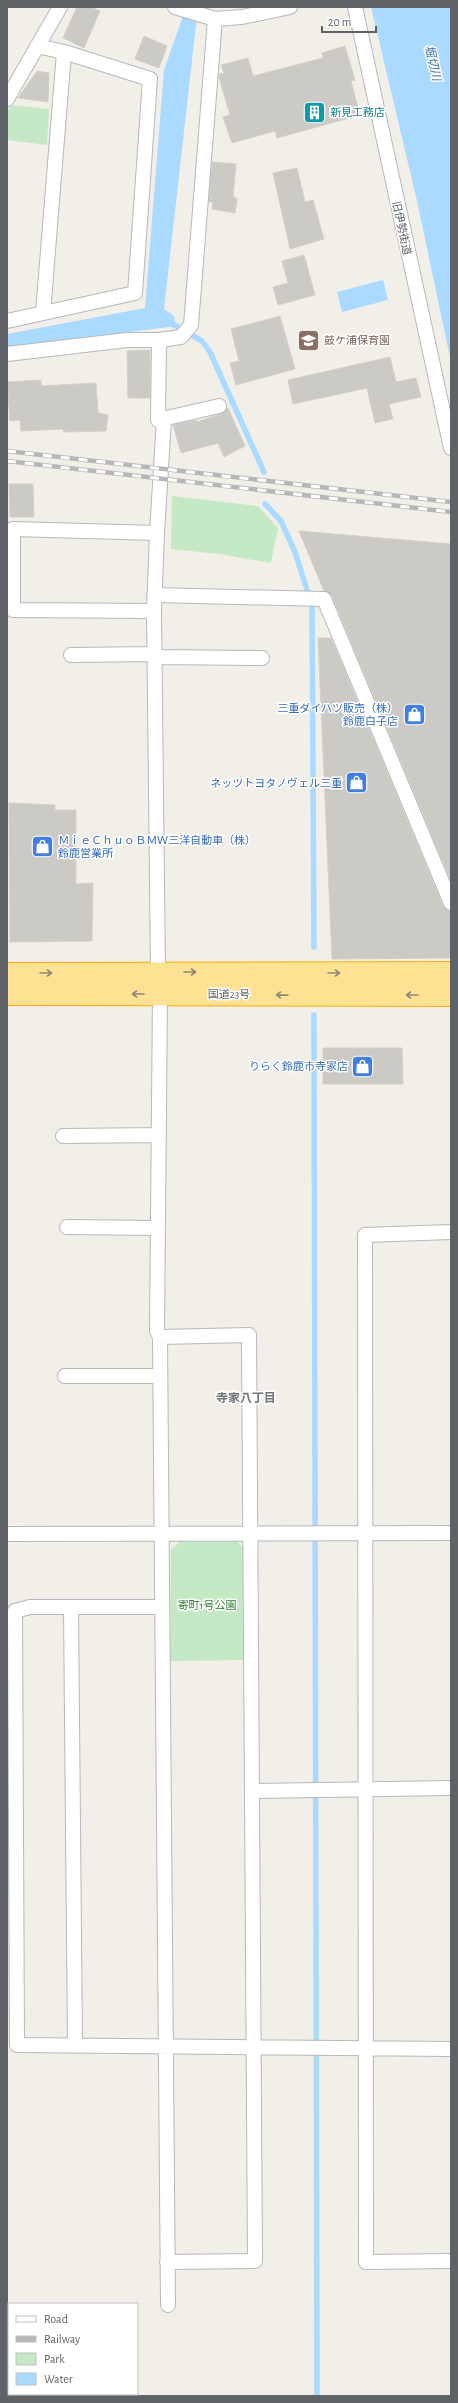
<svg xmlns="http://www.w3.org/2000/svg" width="458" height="2403" viewBox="0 0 458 2403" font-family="'Alegreya Sans','Noto Sans JP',sans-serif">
<rect width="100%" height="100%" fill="#f1efe8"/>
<path fill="#c5e8c5" d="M11 105 49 109 47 145 7 140V111Z
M172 496 258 506 278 528 271 563 219 554 171 549Z
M235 1540 245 1549 244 1660 170 1661 171 1550 181 1541Z"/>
<path fill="#aadaff" d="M186 7H198L164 309 174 316 176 326 7 348V334L145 308 164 70Z
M371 7H451V362L417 201Z
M383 280 388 300 342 312 337 292Z"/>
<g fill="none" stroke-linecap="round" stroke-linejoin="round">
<path stroke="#aadaff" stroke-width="5.5" d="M171 323 202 341 210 352 264 472
M265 504 281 521 295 552 312 606 314 947
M314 1015 317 2396"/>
</g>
<path fill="#cccac5" stroke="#d6d1c6" d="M77 7H91L100 11 84 48 63 38Z
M144 36 167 46 159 68 135 59Z
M345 46 355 80 351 81 360 115 277 138 275 131 232 143 223 117 230 115 219 77V74L224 73 221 65 248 58 253 76 323 58 322 53Z
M37 71 49 73 48 102 18 98Z
M212 162 236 164 233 196 237 199 235 213 212 209 213 203 209 201Z
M297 168 305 202 313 200 324 239 290 249 273 173Z
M304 255 315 295 278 305 273 287 288 283 282 261Z
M280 316 295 369 236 385 230 363 239 361 231 329Z
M150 350V398H128L127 351Z
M390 357 396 382 416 378 421 397 389 404 393 419 375 423 367 388 293 404 288 380Z
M41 380V386L96 383 98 413 108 415 106 431 64 432 63 429 21 431 20 420 10 421 7 382Z
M228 408 245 446 224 457 218 443 181 453 173 425 197 420V422L221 414Z
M9 484H33L34 517H10Z
M299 531 451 544V881L332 596 324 591Z
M318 638H331L443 906 451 911V958L332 959Z
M9 803 55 805V810H76V884L93 883 92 941 10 942Z
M323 1048H402L403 1084H323Z"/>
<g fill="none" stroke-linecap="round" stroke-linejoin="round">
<defs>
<path id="street" d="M175 7 215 19 242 17 290 7
M355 7 451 448
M7 99 60 7
M43 313 64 52
M7 321 135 293 150 79 64 52 37 46
M159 340 158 420 219 406
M7 354 127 340H159L181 337 191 325 215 19
M157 533 164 419
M154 595 324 599 451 903
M154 611 13 610V529L157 533 154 611 158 973 160 994 157 1331 160 1337 168 2305
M71 655 154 654
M156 657 262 658
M63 1136 159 1135
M67 1227 158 1228
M451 1232 365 1235 366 2262 451 2261
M160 1337 249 1335 255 2261 167 2262
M65 1376H159
M7 1534 451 1533
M161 1607H30L15 1611 17 2045 451 2049
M71 1608 75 2045
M252 1791 451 1788"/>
<path id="highway" d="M7 974 451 973
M7 994 451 995"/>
</defs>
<use href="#street" stroke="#b5b8bc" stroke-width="16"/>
<use href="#highway" stroke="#f9ab00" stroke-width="24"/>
<use href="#street" stroke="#fff" stroke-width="14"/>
<use href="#highway" stroke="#fde293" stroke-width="22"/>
<defs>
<path id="rail" d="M7 451 451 502
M7 461 451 512"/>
</defs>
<use href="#rail" stroke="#b6b7b8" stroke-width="4.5"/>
<use href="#rail" stroke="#fff" stroke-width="3" stroke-dasharray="9" stroke-linecap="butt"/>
</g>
<defs><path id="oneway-shaft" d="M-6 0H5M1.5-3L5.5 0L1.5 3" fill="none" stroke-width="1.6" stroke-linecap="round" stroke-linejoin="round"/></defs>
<g stroke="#8e8975">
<use href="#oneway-shaft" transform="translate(190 972)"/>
<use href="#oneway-shaft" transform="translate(46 973)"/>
<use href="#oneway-shaft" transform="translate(334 973)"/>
<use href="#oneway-shaft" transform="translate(138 994) rotate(180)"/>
<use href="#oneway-shaft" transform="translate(282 995) rotate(-179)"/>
<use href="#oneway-shaft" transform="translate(412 995) rotate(180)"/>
</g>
<defs>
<symbol id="building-square" viewBox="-11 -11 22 22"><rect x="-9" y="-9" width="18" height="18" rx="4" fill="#0f9aa8" stroke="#fff"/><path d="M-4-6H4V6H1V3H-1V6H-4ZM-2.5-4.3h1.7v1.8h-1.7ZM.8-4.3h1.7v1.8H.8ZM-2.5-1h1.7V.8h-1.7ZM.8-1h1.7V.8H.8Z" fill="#fff"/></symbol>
<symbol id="school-square" viewBox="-11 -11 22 22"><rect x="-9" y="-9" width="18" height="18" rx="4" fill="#8d6e63" stroke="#fff"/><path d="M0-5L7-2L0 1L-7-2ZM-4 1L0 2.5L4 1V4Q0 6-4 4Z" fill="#fff"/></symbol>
<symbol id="shop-square" viewBox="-11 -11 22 22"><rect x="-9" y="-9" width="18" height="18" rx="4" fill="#3f7fe0" stroke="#fff"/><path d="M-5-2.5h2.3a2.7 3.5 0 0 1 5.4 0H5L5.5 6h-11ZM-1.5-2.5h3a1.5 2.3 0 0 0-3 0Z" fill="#fff"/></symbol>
</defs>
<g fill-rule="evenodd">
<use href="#building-square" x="302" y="100" width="25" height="25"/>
<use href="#school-square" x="296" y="328" width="25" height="25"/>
<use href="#shop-square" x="402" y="702" width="25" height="25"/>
<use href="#shop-square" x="344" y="770" width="25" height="25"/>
<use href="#shop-square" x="30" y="834" width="25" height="25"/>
<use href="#shop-square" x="350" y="1054" width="25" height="25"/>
</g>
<g text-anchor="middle" stroke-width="3" stroke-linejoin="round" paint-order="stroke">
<g font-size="11" fill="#0d838f" stroke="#fff" text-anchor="start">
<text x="330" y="116">新見工務店</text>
</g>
<g font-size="11" fill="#5f6368" stroke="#fff">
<text transform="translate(402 228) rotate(78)" y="4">旧伊勢街道</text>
<text x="229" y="998">国道23号</text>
</g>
<g font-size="11" fill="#785e54" stroke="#fff" text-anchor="start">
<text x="324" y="344">鼓ケ浦保育園</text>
</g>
<g font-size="11" fill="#366cbe" stroke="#fff" text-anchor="end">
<text x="398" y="712">三重ダイハツ販売（株）<tspan x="398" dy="13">鈴鹿白子店</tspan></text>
<text x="342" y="787">ネッツトヨタノヴェル三重</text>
<text x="58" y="844" text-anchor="start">ＭｉｅＣｈｕｏＢＭＷ三洋自動車（株）<tspan x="58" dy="13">鈴鹿営業所</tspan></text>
<text x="348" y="1070">りらく鈴鹿市寺家店</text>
</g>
<g font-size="11" fill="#348238" stroke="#fff">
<text x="207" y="1609">寄町1号公園</text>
</g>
<g font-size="12" font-style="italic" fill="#4174aa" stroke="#fff">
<text transform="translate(433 63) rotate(77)" y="4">堀切川</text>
</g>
<g font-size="12" font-weight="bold" fill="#70757a" stroke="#fff">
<text x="246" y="1402">寺家八丁目</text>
</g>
</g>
<rect width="458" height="2403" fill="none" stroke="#5f6368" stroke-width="16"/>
<rect x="8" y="2303" width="130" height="92" fill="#ffffff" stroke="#bfc1c3"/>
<rect x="16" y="2316" width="20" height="6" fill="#ffffff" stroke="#bfc1c3"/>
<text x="44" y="2323" font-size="12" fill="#5f6368">Road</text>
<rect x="16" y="2336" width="20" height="6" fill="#b6b7b8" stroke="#bfc1c3"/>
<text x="44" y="2343" font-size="12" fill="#5f6368">Railway</text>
<rect x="16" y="2353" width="20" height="12" fill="#c5e8c5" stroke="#bfc1c3"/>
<text x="44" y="2363" font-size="12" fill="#5f6368">Park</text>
<rect x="16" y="2373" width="20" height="12" fill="#aadaff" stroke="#bfc1c3"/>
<text x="44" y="2383" font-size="12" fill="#5f6368">Water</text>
<path d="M322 26v6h54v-6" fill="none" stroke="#5f6368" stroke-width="2"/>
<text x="328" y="26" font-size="12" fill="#5f6368" stroke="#ffffff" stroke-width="3" paint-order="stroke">20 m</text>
</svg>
